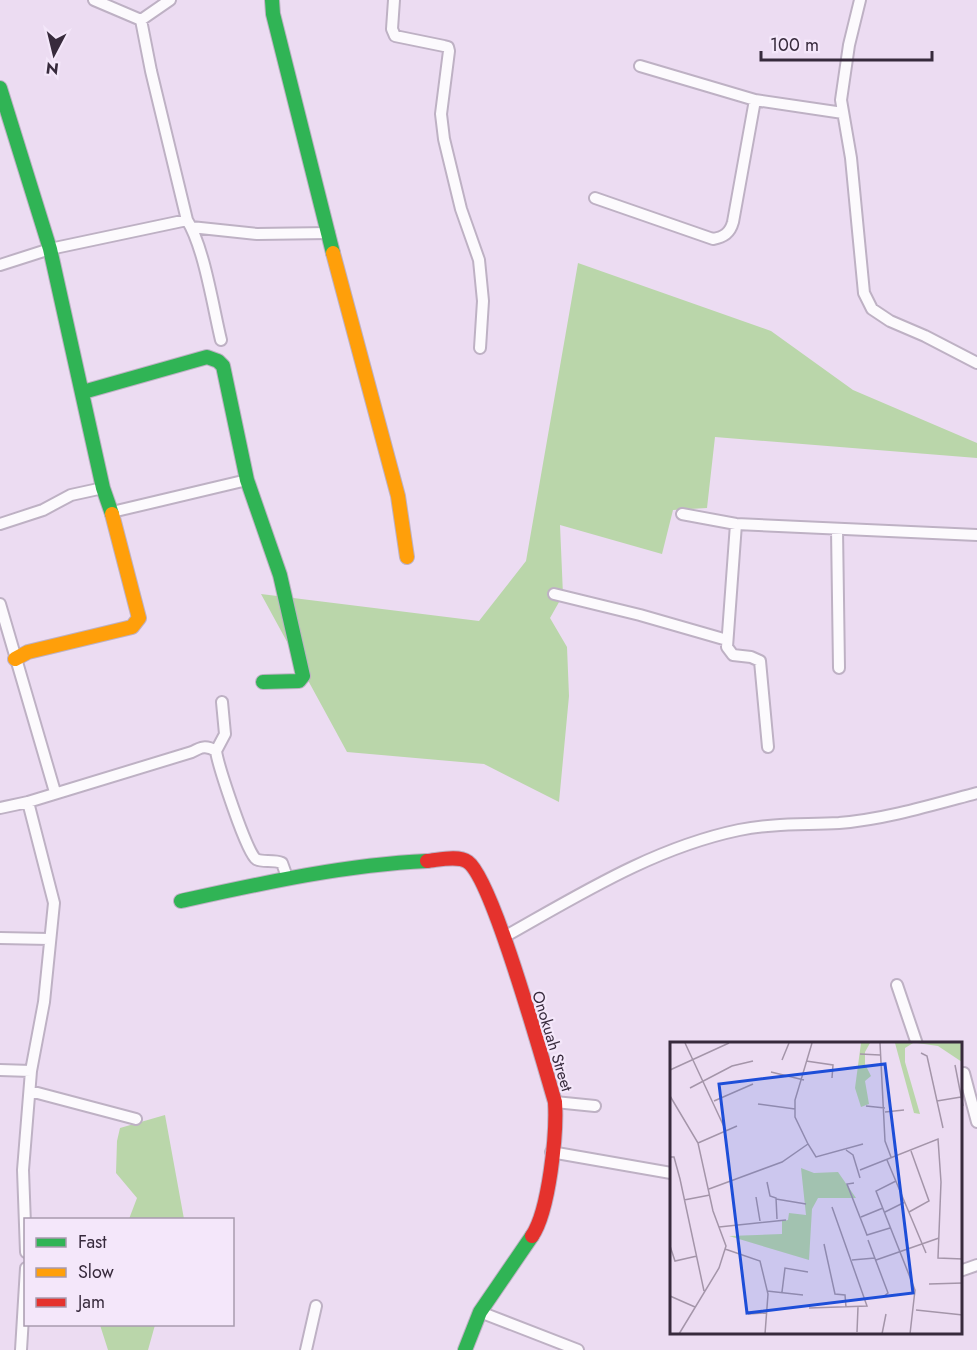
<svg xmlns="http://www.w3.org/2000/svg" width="977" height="1350" viewBox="0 0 977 1350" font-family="Jost,sans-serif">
<rect width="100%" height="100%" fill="#ecdcf2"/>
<path fill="#bad6aa" d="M578 263 771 331 853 390 977 443V458L715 437 707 508 673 510 662 554 560 525 563 595 550 618 567 647 569 696 559 802 484 764 347 752 261 594 479 621 526 561Z
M165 1115 184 1219H129L137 1198 116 1173 117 1141 120 1128Z
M100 1325V1324L155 1325 148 1350H108Z"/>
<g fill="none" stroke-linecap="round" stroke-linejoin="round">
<defs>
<path id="street" d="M94 0 141 20
M170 0 141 20 151 71 187 220C204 247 213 307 221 340
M394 0 392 29 395 36 444 46 448 47 449 51 441 114 444 139 461 209 479 260 483 301 480 348
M860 0 849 45 841 100 851 158 864 293 872 309 890 321 925 336 977 363
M640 66 755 100 843 113
M595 198 713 239C724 237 730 233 733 222L755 100
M191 227 257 234 329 233
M0 265 50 249 187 220
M112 512 247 480
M682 514 736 524 977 535
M0 524 43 510 71 495 103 488
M736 524 727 647 733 655 751 657 760 661 768 747
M837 529 839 668
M554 594 640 615 727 640
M0 604 55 792
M222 702 225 734 216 751C218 765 247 854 256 859 262 863 273 859 282 863L287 877
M0 808 28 802 192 752C201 747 206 745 216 751
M504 937C579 895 653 848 739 830 773 823 805 825 839 823 886 819 932 805 977 793
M0 938 49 939
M897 985 917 1044
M0 1070 31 1071
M964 1073 977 1122
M30 1091 136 1119
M555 1102 595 1106
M551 1152 671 1173
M26 1252 23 1170 31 1071 44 1002 54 903 28 802
M960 1271 977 1265
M480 1312 578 1350
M21 1350 26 1268
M306 1350 316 1306"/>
<path id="fast" d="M272 0 273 14 333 253
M0 88 50 249 103 488 112 514
M83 392 207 357 218 361 223 366 247 480 280 575 303 676 299 681 263 682
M181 901C263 883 343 865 427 861
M465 1350 480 1312 532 1236"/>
<path id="slow" d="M333 253 398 496 407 557
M15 659 28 652 132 627 139 618 112 514"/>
<path id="jam" d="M427 861C439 860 458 855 468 862 493 880 543 1062 555 1102 557 1134 549 1211 532 1236"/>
</defs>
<use href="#street" stroke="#beb1c4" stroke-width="14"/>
<use href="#fast" stroke="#beb1c4" stroke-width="16"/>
<use href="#slow" stroke="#beb1c4" stroke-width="16"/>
<use href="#jam" stroke="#beb1c4" stroke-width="16"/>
<use href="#street" stroke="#fcfafd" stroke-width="10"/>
<use href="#fast" stroke="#30b455" stroke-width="14"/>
<use href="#slow" stroke="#ff9f0a" stroke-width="14"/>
<use href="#jam" stroke="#e5322d" stroke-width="14"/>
</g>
<g text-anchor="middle" stroke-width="4.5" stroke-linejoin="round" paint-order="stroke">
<g font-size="16" fill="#372a3c" stroke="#f4e7fa">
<text transform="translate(553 1041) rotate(73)" y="6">Onokuah Street</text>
</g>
</g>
<g transform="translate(670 1042)">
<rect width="292" height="292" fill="#ecdcf2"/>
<path d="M191 1H200L195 10V22L201 34 195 39 199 62 191 65 185 46ZM225 1H243L235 6V20L250 72 244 71ZM247 1H292V20L268 4ZM131 126 144 131 168 130 186 156H148L142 167 139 218 59 194 112 192V179L118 178 119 171 136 173Z" fill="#bad6aa"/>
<path fill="none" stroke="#a495a9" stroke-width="1.5" d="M15 1 56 89M142 1 125 58V75L138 102 146 115 193 102M210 1 215 99 221 115M251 11 257 14 273 86M190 12 210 13M112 18 119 1M136 19 163 23 162 36M285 23 293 64M0 28 59 1M101 30 134 38M20 46 62 24 83 19M0 54 28 101 43 169 56 204 49 226 9 292M44 59 83 42M267 59 291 55M88 62 125 67M196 64 215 66M215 70 234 68M28 101 67 84M176 108 183 113 190 136M0 115H4L10 137 34 249M217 118 256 211M190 128 268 97 271 140 268 216 293 217M226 139 206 149 245 248 240 292M97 140 100 154 106 156 107 177M184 141 177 142 197 193 220 186M39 147 112 120 138 102M86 155 90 179M106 157 136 162M14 158 40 153M215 170 235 160M239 170 259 159 241 109M191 175 213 166M49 185 116 178M198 198 218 251 213 255M154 202 165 252 175 253 176 265M0 204 5 219 27 214M55 207 90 219 98 252 95 292M182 218 205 216M206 218 269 196M259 242 293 241M97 249 133 253M112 250 115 226 138 230M0 254 25 265M139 266 197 264 162 165M246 268 293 273M78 272 96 271M187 290 188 265M154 292H193M212 292 216 272"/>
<path fill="#1d4ed8" fill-opacity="0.15" stroke="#1d4ed8" stroke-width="3" d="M215 22 243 251 77 271 49 42Z"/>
<rect width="292" height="292" fill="none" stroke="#372a3c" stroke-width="3"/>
</g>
<rect x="24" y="1218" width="210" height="108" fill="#f4e7fa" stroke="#a89bae" stroke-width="1.5"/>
<rect x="36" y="1238" width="30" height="9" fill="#30b455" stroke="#a89bae" stroke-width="1.5"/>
<text x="78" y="1248" font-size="18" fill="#372a3c">Fast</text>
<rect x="36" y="1268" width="30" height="9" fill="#ff9f0a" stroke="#a89bae" stroke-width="1.5"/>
<text x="78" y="1278" font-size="18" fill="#372a3c">Slow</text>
<rect x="36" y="1298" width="30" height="9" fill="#e5322d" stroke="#a89bae" stroke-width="1.5"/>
<text x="78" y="1308" font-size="18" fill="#372a3c">Jam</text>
<g transform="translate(54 54) rotate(187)" stroke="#f4e7fa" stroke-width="4.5" paint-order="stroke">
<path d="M0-4.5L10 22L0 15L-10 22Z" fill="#372a3c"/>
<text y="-9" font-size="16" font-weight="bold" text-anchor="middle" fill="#372a3c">N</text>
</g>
<path d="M761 51v9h171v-9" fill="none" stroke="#372a3c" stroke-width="3"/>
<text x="770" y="51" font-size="18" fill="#372a3c" stroke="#f4e7fa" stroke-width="4.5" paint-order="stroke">100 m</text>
</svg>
